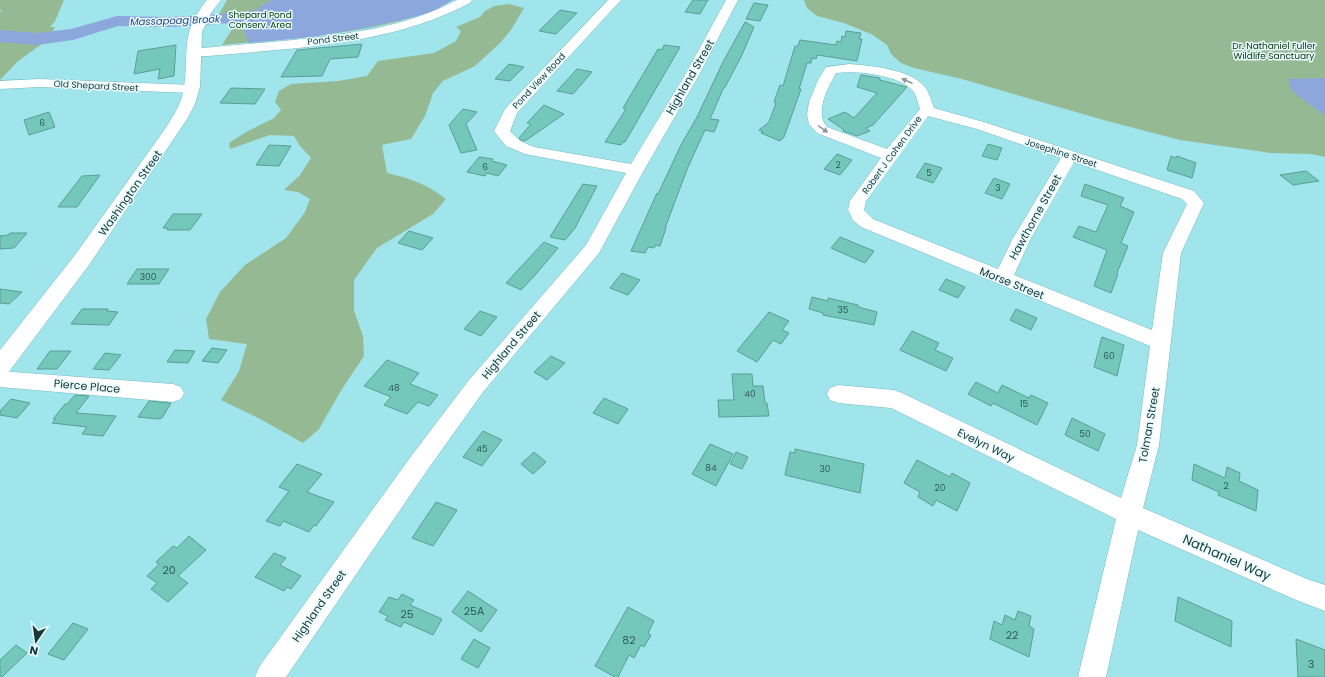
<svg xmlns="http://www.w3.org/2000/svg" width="1325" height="677" viewBox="0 0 1325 677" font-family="Poppins,sans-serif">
<rect width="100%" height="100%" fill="#a0e5ec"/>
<path fill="#95ba93" d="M0 0H64L55 21 50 27H55L49 39 18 61 0 80V12L2 10H0Z
M227 0H452C418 19 382 26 344 32 304 38 263 41 222 45L236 23H214Z
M804 0H1325V157L1311 154 1271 153 1180 140 1107 121 962 79 914 68 901 63 891 54 887 45 873 35 844 23 817 16 807 8Z
M509 4 524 8 511 30 500 43 475 66 443 81 433 93 425 116 411 139 382 145 387 173C411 179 425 183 446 199L433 214 377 248 354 280V311L363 336 364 356 342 389 319 429 303 443 262 420 221 400 239 371 247 344 209 339 206 319 220 292 245 265 286 238 305 212 310 199 298 192 284 190 300 175 311 158 300 146 294 136 270 135 230 149 229 143 246 132 274 118 281 110 275 102 279 91 291 84 338 81 367 76 378 61 434 53 456 41 461 31 456 27 480 17 485 11 494 6Z"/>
<path fill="#8ca7dc" d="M274 0H453L431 12 414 17 365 28 311 37 249 43 242 27 245 23 235 22 237 13 257 10 267 2Z
M1325 78V116L1292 91 1288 79Z"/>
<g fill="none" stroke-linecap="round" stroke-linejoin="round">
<path fill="#8ca7dc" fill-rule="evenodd" d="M274 8 280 9 283 13 280 17 232 23 172 27 118 26 73 40 37 45 0 42V30L37 33 71 29 117 16 172 17 232 13Z"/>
</g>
<path fill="#74c7bb" stroke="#5b9d93" d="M693 0H708L700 14 685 12Z
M754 3 768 5 760 21 746 19Z
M560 10 577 13 556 34 539 31Z
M745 22 754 27 741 57 725 87H724L710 119 719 120 714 132 705 130 688 167 665 228H666L660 246 656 245 654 248 648 247 645 253 631 251 657 193 658 194 681 145 697 117 723 62Z
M846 31 861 33 859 39H862L857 61 817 55 816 59 812 58 811 63H807L799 89H801L784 137 780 141 761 133 763 132 759 130 769 122 776 103 774 102 780 85 783 86 795 46H798L800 40 836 45 837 41 841 42 842 36 845 37Z
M362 44 358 57 330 59 322 76 281 77 297 50Z
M176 45 174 76 158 79 160 69 134 74 138 51Z
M664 45 680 47 625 142H623L621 145 605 142 626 109 623 108 658 49 662 50Z
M509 64 524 67 510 81 495 79Z
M577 69 592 72 573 94 557 91Z
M861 75 880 78V80L907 87 873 125 866 128 870 131 857 136 843 131 844 130 828 119 845 112 854 118 877 93 857 87Z
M231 88 265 89 255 104 220 103Z
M544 105 564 114 525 141 521 140 519 138 531 124 527 123Z
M463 109 477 112 466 124 477 150 461 153 449 125Z
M49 112 55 127 29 135 24 120Z
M988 144 1002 148 997 160 982 156Z
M269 145 291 146 279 166 256 165Z
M837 154 852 160 840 175 824 169Z
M1171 156 1176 158 1177 156 1196 163 1192 178 1167 170Z
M479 157 493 159 492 161 507 165 498 176 487 173 485 176 467 172Z
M925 163 942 168 933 183 916 177Z
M1306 171 1319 181 1293 185 1280 175Z
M100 175 77 207H58L82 176Z
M994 178 1010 184 1002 199 985 193Z
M583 184 597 186 575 228 565 240 550 237Z
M1085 184 1124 198 1120 206 1134 212 1121 243 1128 246 1117 273 1118 274 1111 293 1094 286 1107 250 1073 237 1079 226 1096 232 1108 205 1081 196Z
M173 214H202L190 230H167L168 228H163Z
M409 231 433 238 422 250 398 243Z
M10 233H27L14 248 0 249V236L8 235Z
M840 237 874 251 865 263 831 248Z
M544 242 558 248 536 274 521 290 506 283Z
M137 269H169L159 284H127Z
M622 273 640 280 628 295 610 288Z
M946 279 965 287 958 298 939 290Z
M0 289 22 292 9 304 0 303Z
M812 297 828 301V298L858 305V307L877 312 874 325 823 315V313L809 309Z
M82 309H108L107 311 118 312 109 325 71 324Z
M1016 309 1037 318 1031 330 1010 320Z
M480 311 497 317 481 336 464 329Z
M769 312 789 321 782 330 789 333 781 344 773 340 757 362 737 351Z
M912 331 939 343 935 350 953 358 946 371 900 350Z
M1102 337 1124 345 1117 376 1094 367Z
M212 348 227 350 218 363 202 361Z
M175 350 195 351 188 363 167 362Z
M50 351H71L57 369H37Z
M105 353 121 355 109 370 93 369Z
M551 356 565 363 547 380 534 372Z
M387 360 419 373 410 384 438 395 429 406 418 402 407 414 384 405 391 397 364 386Z
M732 374H752L753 386H763L765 403H767L769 416 719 417 718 400H734Z
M976 382 998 393 1002 385 1029 398 1031 395 1048 403 1037 425 993 403 991 406 968 394Z
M75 395 89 396 76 413 116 416 103 436 82 434 87 427 52 423 56 419H53L65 404H67Z
M604 398 628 409 618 424 593 413Z
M11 399 30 403 17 418 0 415V411Z
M149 401 171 403 162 418 158 419 138 417Z
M1072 418 1105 434 1098 451 1065 435Z
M483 431 502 440 482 466 463 457Z
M710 444 733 454 716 486 692 474Z
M795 449 864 464 860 493 785 475 790 452 795 453Z
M534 452 546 462 533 474 521 464Z
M736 452 748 457 742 469 730 464Z
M917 460 950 477 952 473 970 483 957 511 936 500 933 506 918 497 920 492 904 483Z
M297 464 322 474 307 492 334 502 316 526 314 525 309 532 283 521 280 526 266 521 289 491 279 487Z
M1194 464 1225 478 1227 467 1240 473 1239 481 1258 490 1256 511 1218 495 1219 492 1192 480Z
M436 502 457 510 433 546 412 538Z
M189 536 206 550 178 576 188 583 168 602 151 589 157 583 147 576 159 564 156 562 173 546 177 548Z
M274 553 286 558 280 565 301 576 291 589 287 587 284 591 255 577Z
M468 591 497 610 481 632 452 612Z
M402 594 414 600 410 605 442 619 433 635 404 622 401 627 385 620 388 616 379 612 389 597 398 600Z
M1178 597 1232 621 1231 647 1175 621Z
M628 607 654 621 648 633 651 635 644 647 641 645 634 658 629 655 618 677H615L595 666Z
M1018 611 1031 616 1029 626 1034 629 1029 657 990 639 994 621 1002 625 1005 615 1015 620Z
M73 623 88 629 64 660 48 654Z
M474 639 490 648 478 668 461 659Z
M1296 639 1325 650V677H1298Z
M16 645 27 653 2 677H0V660Z"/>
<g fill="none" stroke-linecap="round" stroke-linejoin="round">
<defs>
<path id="minor" d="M457 0H472L470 3C390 45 296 48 208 56H188L186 53 188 50 193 49C226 46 260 43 293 40 350 34 406 27 457 0Z
M608 0H621L517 113 510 131 520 141 534 147 631 164 685 75 726 0H738L699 75 644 170 599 253 483 392 428 469 286 677H255L259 667 412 455 469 380 586 245 626 173 525 154 506 146 494 131 505 109Z
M850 64C871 66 909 69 924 86 929 92 931 100 934 108L987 123 1194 191 1204 203 1181 253 1159 445 1143 508 1307 579 1325 585V611L1296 600 1138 530 1106 677H1078L1116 519 891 408 838 403 830 400 827 394 830 388 838 385 894 390 902 393 1121 498 1137 445 1150 346 861 227 853 220 848 210 850 201 881 158 817 133 809 124 807 115 809 102 818 80 826 67ZM836 73C855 70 901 75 913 91 917 96 918 104 920 109L887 149 827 127C814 113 828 87 836 73ZM928 116 977 129 1061 158 1012 240 998 269 873 219 864 210 866 201ZM1074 162 1182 199 1187 204 1163 253 1152 330 1014 275 1030 240Z
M39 79 192 85 197 86 199 89 197 92 192 93 39 87 0 89V81Z
M0 371 173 384 181 387 184 393 181 399 173 402 0 387Z"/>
<path id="major" d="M207 0H221L211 13 202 32 200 87 195 104 187 119 89 265 8 373 0 376V350L75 255 165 129C173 116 182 103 184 87 190 48 179 35 207 0Z"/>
</defs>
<use href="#minor" stroke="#77bbc1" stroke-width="1"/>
<use href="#major" stroke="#77bbc1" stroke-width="1"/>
<use href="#minor" fill="#fff" fill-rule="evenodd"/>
<use href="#major" fill="#fff" fill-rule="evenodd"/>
</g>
<defs><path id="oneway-solid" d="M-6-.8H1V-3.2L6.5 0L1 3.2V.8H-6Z"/></defs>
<g fill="#8c9a9c">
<use href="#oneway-solid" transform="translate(907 81) rotate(-156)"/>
<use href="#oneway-solid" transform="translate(823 129) rotate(35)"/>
</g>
<g text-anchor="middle" stroke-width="3" stroke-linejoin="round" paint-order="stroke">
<g font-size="9" fill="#033606" stroke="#e9fcfe">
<text x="260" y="18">Shepard Pond<tspan x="260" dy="10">Conserv. Area</tspan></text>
<text x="1274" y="49">Dr. Nathaniel Fuller<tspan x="1274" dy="10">Wildlife Sanctuary</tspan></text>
</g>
<g font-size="9" fill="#193638" stroke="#e9fcfe">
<text transform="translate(333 39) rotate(-7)" y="3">Pond Street</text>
<text transform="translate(539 81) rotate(-47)" y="3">Pond View Road</text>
<text transform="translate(96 86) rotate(3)" y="3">Old Shepard Street</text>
<text transform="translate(1061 153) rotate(18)" y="3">Josephine Street</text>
<text transform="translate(892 155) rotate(-54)" y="3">Robert J Cohen Drive</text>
</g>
<g font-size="9" fill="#305a59">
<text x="42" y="126">6</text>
<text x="838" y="168">2</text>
<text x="485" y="170">6</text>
<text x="929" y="176">5</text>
<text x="998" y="191">3</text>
<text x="148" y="280">300</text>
<text x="843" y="313">35</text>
<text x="1109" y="359">60</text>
<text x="394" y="391">48</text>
<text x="750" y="397">40</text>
<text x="1024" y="407">15</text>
<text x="1085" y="437">50</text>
<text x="482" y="452">45</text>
<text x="711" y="471">84</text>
<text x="825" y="472">30</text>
<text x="1226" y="489">2</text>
<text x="940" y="491">20</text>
</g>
<g font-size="10" font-style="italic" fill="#244181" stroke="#e9fcfe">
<text transform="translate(175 20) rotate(-2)" y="4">Massapoag Brook</text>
</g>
<g font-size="11" fill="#193638" stroke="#e9fcfe">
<text transform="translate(690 77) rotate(-60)" y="4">Highland Street</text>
<text transform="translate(130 193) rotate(-55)" y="4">Washington Street</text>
<text transform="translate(1035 217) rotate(-61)" y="4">Hawthorne Street</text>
<text transform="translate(1012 283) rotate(22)" y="4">Morse Street</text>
<text transform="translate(511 345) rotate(-50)" y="4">Highland Street</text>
<text transform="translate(87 386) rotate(5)" y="4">Pierce Place</text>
<text transform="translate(1149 425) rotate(-80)" y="4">Tolman Street</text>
<text transform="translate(986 445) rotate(26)" y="4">Evelyn Way</text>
<text transform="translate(319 606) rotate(-55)" y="4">Highland Street</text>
</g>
<g font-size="11" fill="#305a59">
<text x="169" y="574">20</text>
<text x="474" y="615">25A</text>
<text x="407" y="618">25</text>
<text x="1012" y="639">22</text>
<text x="629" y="644">82</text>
<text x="1311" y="668">3</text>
</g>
<g font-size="13" fill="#193638" stroke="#e9fcfe">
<text transform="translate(1227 557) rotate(24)" y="5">Nathaniel Way</text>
</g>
</g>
<g transform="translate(36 641) rotate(193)" stroke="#e9fcfe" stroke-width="3" paint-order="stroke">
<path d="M0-3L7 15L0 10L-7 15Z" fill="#193638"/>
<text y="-6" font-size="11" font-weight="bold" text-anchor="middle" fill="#193638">N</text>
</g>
</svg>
